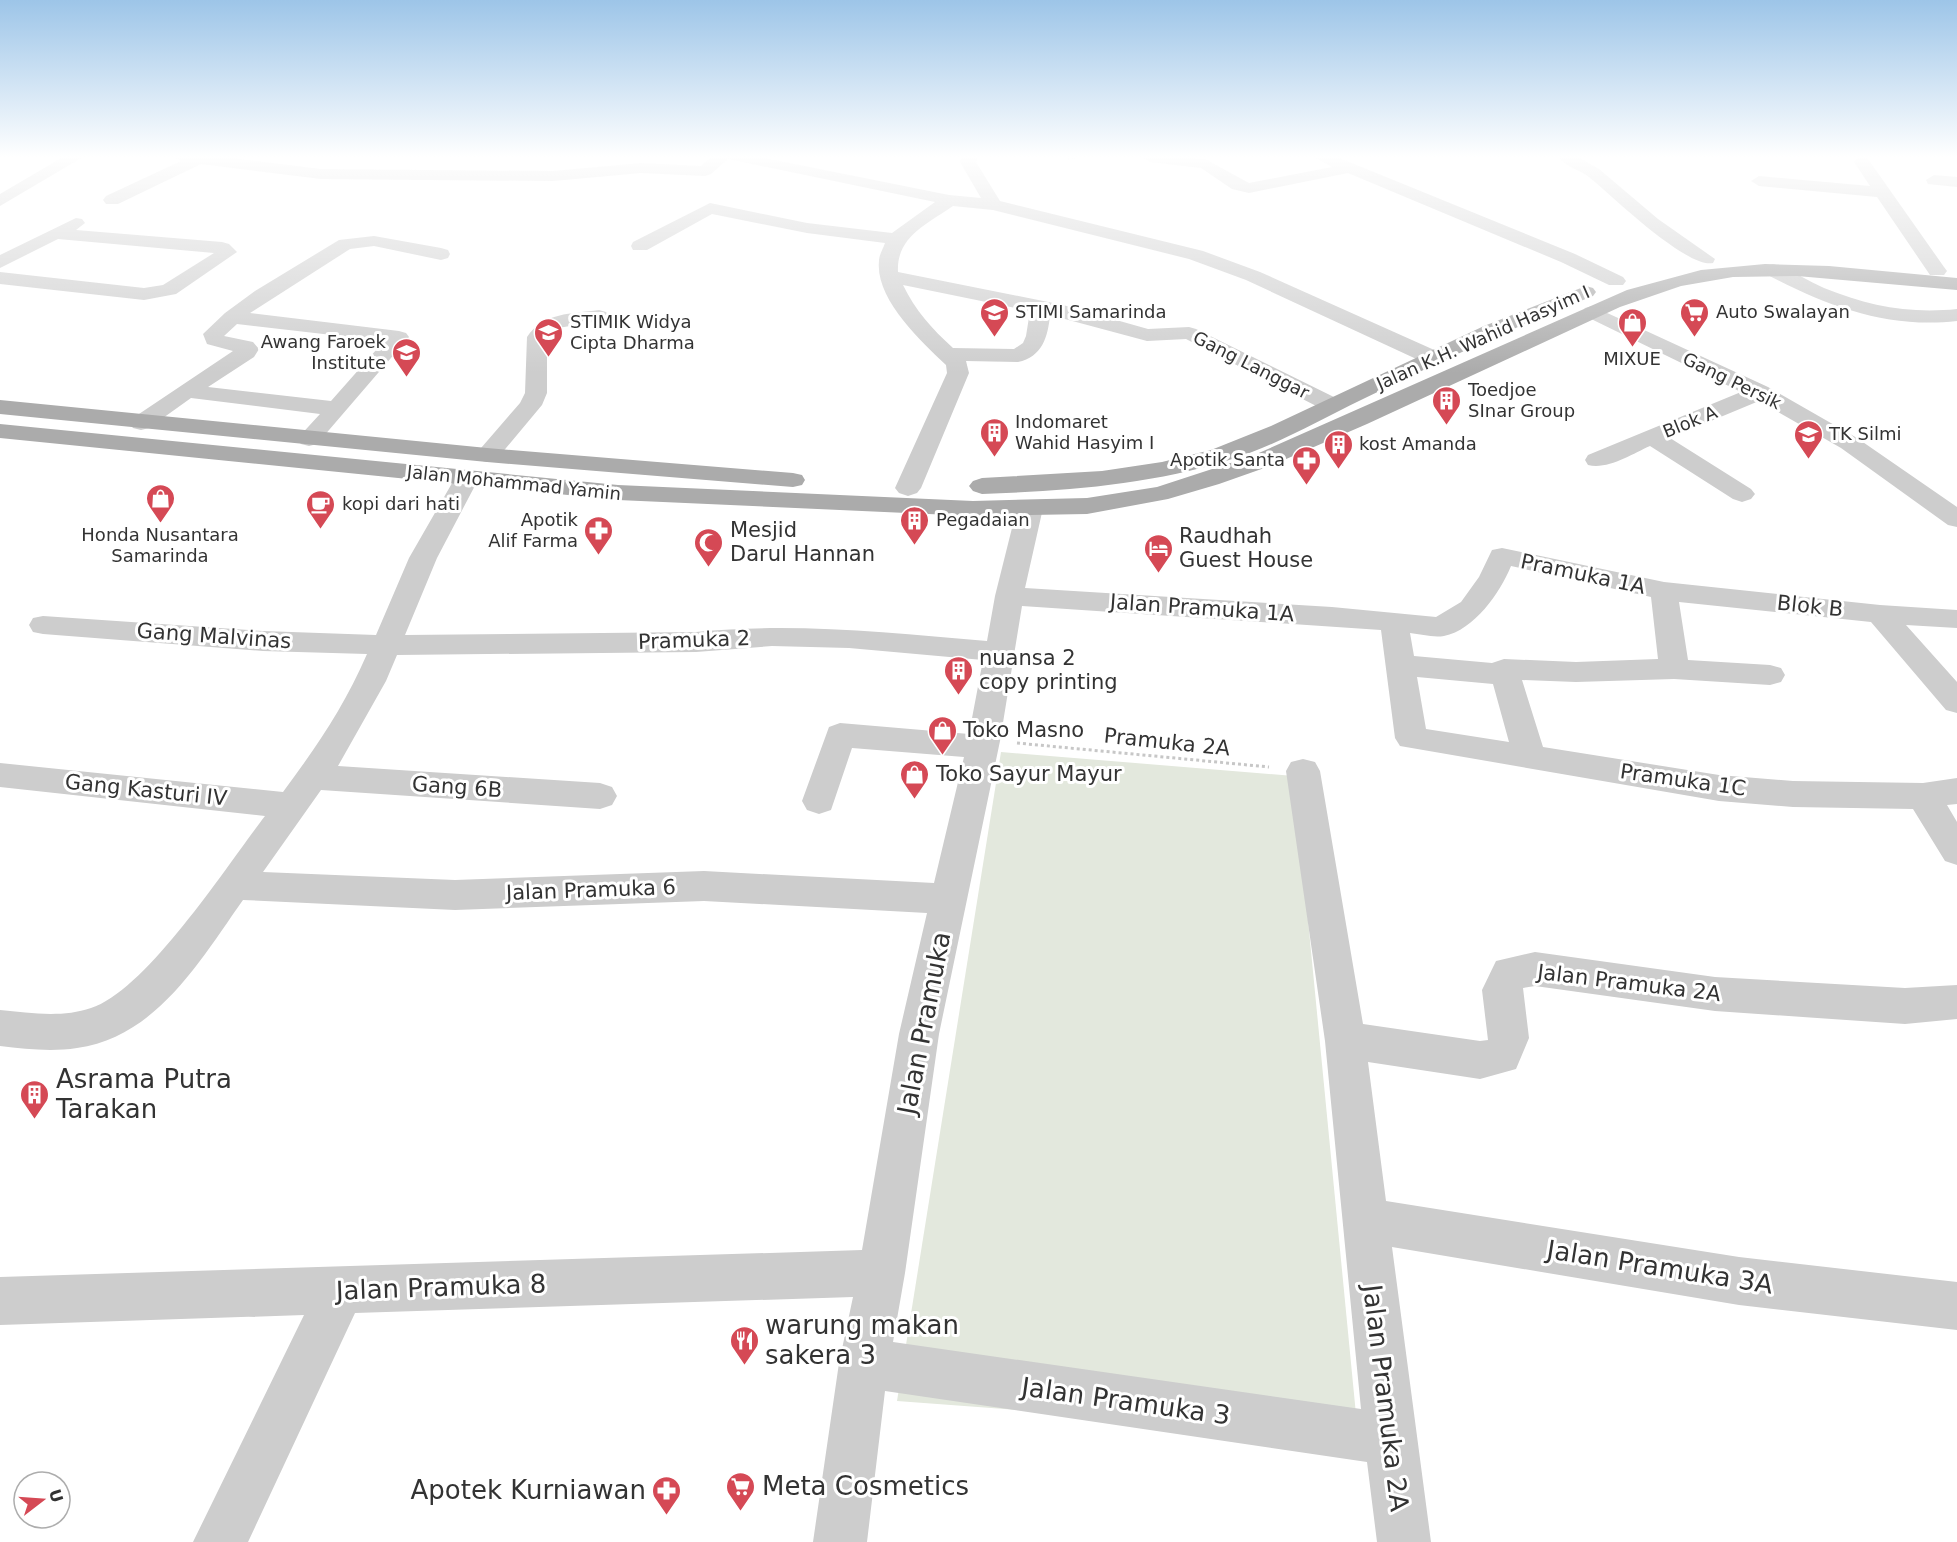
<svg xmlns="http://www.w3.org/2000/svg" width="1957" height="1542" viewBox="0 0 1957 1542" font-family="'DejaVu Sans',sans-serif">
<rect width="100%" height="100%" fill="#fff"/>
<path fill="#e3e8dd" d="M1001 752 1294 776 1358 1435 897 1401Z"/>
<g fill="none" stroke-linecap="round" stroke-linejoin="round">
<path stroke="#c7c7c7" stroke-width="2" stroke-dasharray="1.5 1.5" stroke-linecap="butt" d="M1068 159 1079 157"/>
<path stroke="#c7c7c7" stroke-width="3" stroke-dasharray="3 3" stroke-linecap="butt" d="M1017 743 1269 767"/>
<path fill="#cdcdcd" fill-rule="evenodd" d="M63 157H83L0 206V194Z
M174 157H224L321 169 553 171 641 163 701 166 711 157H760L949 195 981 198 960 162 962 157H978L976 162 1000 201 1203 251 1260 272 1441 353 1444 358 1441 363 1433 364 1425 363 1246 280 1189 259 993 210 953 206C927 224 896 237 898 272L1063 305 1148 329 1189 327 1196 329 1340 400 1343 405 1340 410 1332 412 1324 410 1186 339 1147 341 1050 315C1048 337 1042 357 1018 362L966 361 969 373 921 488 917 493 908 496 899 493 895 488 947 373 946 365C921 341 875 299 879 261 879 255 883 249 885 243L807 233 712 214 647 250H633L631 246 633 242 710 203 807 223 892 233 935 202 728 159 711 174 705 176 641 173 553 181 321 179 201 164 118 204H106L103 200 106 196 181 161ZM903 285 1030 311 1026 336 1023 343 1014 349 953 348C932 329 915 310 903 285Z
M1142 157 1205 159 1249 183 1332 167 1314 157H1337L1575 254 1623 277 1626 281 1623 285H1609L1561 262 1348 173 1249 193 1232 189 1201 168 1150 162Z
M1558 157H1578L1599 169 1658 219 1715 259 1713 263C1687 269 1611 195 1589 177 1580 170 1566 167 1558 157Z
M1862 157 1868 159 1944 267 1947 271 1944 275H1930L1877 197 1759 186 1751 181 1759 176 1870 186 1854 162 1856 159Z
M1934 175 1957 177V187L1928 184 1926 180Z
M76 218 82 219 85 223 76 230 222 242 229 244 237 252 176 294 144 300 0 284V272L144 288 163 285 214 253 58 239 0 268V255Z
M374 236 441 248 448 250 450 254 448 258 441 260 374 246 350 249 250 313 399 331 406 333 409 337 317 444 309 446 301 444 297 439 320 414 191 398 149 428 141 430 133 428 129 423 133 418 233 351 207 344 203 334 225 313 255 291 339 240ZM237 324 384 341 331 401 208 387 254 357 259 349 253 342 224 336Z
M1773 264C1791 269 1807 281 1824 288 1868 306 1910 314 1957 309V321C1888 329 1826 306 1766 274L1763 270 1766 266Z
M1592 306 1768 387 1857 438 1957 507V527L1948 525 1841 448 1759 401 1670 438 1751 489 1755 494 1751 499 1742 502 1733 499 1650 446C1632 454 1608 470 1588 465L1585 460 1588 455 1741 392 1585 316 1582 312 1585 308Z
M599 310 606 312 609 316 606 320 558 328 547 339V393L542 405 496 460 487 462 478 460 475 455 520 403 525 393 527 337C544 312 571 314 599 310Z
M467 471 476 473 479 478 437 558 405 635 696 632C794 622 889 633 987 641L995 596 1017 508 1021 503 1030 500 1039 503 1043 508 1025 588 1332 607 1436 617 1461 602 1479 577 1492 550 1502 548 1664 582 1880 605 1957 610V628L1906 625 1957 682V713L1946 710 1871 622 1679 602 1688 660 1770 665 1781 668 1785 675 1781 682 1770 685 1674 679 1576 682 1522 680 1543 747 1719 775 1793 781 1923 783 1957 778V804L1947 805 1957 822V865L1945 861 1913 809 1793 807 1719 801 1400 746 1395 738 1381 630 1022 606 1000 741 939 1034 905 1273 893 1342 1361 1409 1325 1041 1286 771 1291 762 1303 759 1315 762 1320 771 1363 1024 1480 1041 1488 1040 1482 990 1496 961 1535 952 1715 977 1905 988 1957 985V1019L1905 1024 1715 1011 1535 986 1523 988 1529 1038 1516 1069 1480 1079 1368 1062 1386 1201 1739 1257 1957 1282V1330L1739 1305 1392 1247 1431 1542H1377L1367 1462 885 1391 867 1542H813L839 1363 853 1297 355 1313 248 1542H193L304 1315 0 1325V1277L862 1250 899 1034 927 913 704 901 455 910 243 900C201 959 157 1037 77 1048 51 1052 26 1049 0 1046V1010C30 1013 62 1018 91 1008 147 990 227 865 265 816L0 787V763L283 792C317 746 344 707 367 654L263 651 43 634 33 632 29 625 33 618 43 616 263 631 376 635 409 558 455 478 458 473ZM1511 566 1651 597 1658 659 1576 662 1504 659 1492 663 1414 656 1410 633C1421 634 1433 638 1444 636 1474 630 1500 593 1511 566ZM772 646 849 648 983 660 969 734 840 723 829 727 802 801 807 810 819 814 831 810 852 748 964 757 934 883 704 871 455 880 263 872 321 790 600 809 612 805 617 796 612 787 600 783 338 766 386 681 397 655 696 652ZM1417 677 1493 684 1509 742 1426 729Z"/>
<path fill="#ababab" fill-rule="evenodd" d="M1765 264 1829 266 1957 278V290L1797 276 1733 277 1681 286 1620 307 1367 424 1270 466 1219 484 1168 499 1087 514 973 516 618 500 0 438V424L618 485 973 501 1087 498 1157 487 1252 456 1627 290 1701 270Z
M1586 286 1593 288 1596 292 1593 296C1514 327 1437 363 1361 400 1318 421 1275 446 1229 460 1149 485 1065 491 982 494L973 491 969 486 973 481 982 478 1102 471 1162 462 1211 450 1271 426 1484 326Z
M0 400 487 448 793 473 802 475 805 480 802 485 793 487 487 462 0 414Z"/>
</g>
<linearGradient id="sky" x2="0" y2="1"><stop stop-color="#9dc5e8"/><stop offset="0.42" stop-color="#fff"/><stop offset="1" stop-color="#fff" stop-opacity="0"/></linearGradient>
<rect width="1957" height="373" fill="url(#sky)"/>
<defs>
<symbol id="university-pin" viewBox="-11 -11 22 30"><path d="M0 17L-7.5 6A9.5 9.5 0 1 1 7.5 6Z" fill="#d54955" stroke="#fff"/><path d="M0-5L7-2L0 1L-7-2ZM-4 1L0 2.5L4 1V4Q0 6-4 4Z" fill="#fff"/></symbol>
<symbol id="supermarket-pin" viewBox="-11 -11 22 30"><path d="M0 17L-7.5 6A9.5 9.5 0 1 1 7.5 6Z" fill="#d54955" stroke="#fff"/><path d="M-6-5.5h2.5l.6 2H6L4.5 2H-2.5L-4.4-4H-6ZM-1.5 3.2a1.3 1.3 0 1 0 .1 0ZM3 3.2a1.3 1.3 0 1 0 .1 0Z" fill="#fff"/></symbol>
<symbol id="shop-pin" viewBox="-11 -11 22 30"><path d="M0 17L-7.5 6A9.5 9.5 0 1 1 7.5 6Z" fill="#d54955" stroke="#fff"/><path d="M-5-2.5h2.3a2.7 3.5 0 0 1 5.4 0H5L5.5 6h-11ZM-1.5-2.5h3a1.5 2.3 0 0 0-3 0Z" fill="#fff"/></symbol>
<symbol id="building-pin" viewBox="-11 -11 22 30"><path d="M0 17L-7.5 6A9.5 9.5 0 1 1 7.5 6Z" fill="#d54955" stroke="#fff"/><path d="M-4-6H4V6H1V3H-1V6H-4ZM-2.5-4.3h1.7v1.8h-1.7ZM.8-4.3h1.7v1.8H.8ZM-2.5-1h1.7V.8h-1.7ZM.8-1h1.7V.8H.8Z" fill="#fff"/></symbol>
<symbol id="school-pin" viewBox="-11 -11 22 30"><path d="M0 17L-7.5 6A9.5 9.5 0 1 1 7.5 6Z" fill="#d54955" stroke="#fff"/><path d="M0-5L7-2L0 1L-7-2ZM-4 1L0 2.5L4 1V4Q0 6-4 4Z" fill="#fff"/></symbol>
<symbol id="pharmacy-pin" viewBox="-11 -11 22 30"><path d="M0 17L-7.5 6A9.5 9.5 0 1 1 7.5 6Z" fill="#d54955" stroke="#fff"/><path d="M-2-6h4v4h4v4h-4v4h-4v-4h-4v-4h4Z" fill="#fff"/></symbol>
<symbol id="cafe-pin" viewBox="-11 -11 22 30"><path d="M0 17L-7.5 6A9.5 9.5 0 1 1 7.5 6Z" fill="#d54955" stroke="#fff"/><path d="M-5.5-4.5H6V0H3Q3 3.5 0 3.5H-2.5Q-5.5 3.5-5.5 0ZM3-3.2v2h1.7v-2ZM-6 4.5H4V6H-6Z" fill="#fff"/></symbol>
<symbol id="mosque-pin" viewBox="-11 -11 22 30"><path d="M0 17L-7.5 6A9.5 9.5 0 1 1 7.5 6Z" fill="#d54955" stroke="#fff"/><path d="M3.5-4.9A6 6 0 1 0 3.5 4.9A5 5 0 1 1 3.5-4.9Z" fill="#fff"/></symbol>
<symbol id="hotel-pin" viewBox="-11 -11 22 30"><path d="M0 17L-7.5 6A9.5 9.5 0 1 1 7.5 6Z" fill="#d54955" stroke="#fff"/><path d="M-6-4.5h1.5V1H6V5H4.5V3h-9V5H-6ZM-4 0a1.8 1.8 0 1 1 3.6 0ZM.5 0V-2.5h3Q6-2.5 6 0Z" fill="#fff"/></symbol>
<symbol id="restaurant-pin" viewBox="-11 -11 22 30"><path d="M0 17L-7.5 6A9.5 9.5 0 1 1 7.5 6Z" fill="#d54955" stroke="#fff"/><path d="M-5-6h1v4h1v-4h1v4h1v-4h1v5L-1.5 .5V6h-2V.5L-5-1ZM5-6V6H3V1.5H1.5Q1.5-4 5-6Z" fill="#fff"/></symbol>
</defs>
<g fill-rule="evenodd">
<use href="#university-pin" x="978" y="296" width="33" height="45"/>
<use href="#supermarket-pin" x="1678" y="296" width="33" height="45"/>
<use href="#shop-pin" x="1616" y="306" width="33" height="45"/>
<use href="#university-pin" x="532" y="316" width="33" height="45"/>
<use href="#university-pin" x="390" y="336" width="33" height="45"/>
<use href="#building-pin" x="1430" y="384" width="33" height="45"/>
<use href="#building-pin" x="978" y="416" width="33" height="45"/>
<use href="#school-pin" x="1792" y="418" width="33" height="45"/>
<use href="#building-pin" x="1322" y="428" width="33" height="45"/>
<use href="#pharmacy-pin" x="1290" y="444" width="33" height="45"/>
<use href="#shop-pin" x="144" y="482" width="33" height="45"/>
<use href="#cafe-pin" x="304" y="488" width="33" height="45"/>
<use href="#building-pin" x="898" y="504" width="33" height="45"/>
<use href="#pharmacy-pin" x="582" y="514" width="33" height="45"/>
<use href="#mosque-pin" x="692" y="526" width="33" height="45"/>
<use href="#hotel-pin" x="1142" y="532" width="33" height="45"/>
<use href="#building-pin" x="942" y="654" width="33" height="45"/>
<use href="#shop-pin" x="926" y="714" width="33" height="45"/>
<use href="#shop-pin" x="898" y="758" width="33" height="45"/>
<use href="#building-pin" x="18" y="1078" width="33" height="45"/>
<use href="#restaurant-pin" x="728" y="1324" width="33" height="45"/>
<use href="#supermarket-pin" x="724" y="1470" width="33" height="45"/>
<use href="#pharmacy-pin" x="650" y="1474" width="33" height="45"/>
</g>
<g text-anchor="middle" stroke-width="6" stroke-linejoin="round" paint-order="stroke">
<g font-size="18" fill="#333" stroke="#fff" text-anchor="start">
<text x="1015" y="318">STIMI Samarinda</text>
<text x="1716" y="318">Auto Swalayan</text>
<text x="570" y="328">STIMIK Widya<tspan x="570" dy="21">Cipta Dharma</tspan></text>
<text x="386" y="348" text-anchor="end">Awang Faroek<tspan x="386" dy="21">Institute</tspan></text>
<text x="1632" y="365" text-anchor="middle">MIXUE</text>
<text x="1468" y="396">Toedjoe<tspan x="1468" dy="21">SInar Group</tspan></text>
<text x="1015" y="428">Indomaret<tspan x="1015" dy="21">Wahid Hasyim I</tspan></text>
<text x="1829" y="440">TK Silmi</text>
<text x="1359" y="450">kost Amanda</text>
<text x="1285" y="466" text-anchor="end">Apotik Santa</text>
<text x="342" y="510">kopi dari hati</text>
<text x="578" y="526" text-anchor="end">Apotik<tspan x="578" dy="21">Alif Farma</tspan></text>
<text x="936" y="526">Pegadaian</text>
<text x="160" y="541" text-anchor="middle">Honda Nusantara<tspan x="160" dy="21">Samarinda</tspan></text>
</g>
<g font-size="18" fill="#333" stroke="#fff">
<text transform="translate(1483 338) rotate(-24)" y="6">Jalan K.H. Wahid Hasyim I</text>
<text transform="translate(1251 365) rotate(27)" y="6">Gang Langgar</text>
<text transform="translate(1732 381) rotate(26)" y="6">Gang Persik</text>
<text transform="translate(1690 422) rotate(-22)" y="6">Blok A</text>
<text transform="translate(514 483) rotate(6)" y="6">Jalan Mohammad Yamin</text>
</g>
<g font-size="21" fill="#333" stroke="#fff" text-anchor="start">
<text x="730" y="537">Mesjid<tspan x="730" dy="24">Darul Hannan</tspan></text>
<text x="1179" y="543">Raudhah<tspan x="1179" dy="24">Guest House</tspan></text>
<text x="979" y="665">nuansa 2<tspan x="979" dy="24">copy printing</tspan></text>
<text x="963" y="737">Toko Masno</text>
<text x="936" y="781">Toko Sayur Mayur</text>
</g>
<g font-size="21" fill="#333" stroke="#fff">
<text transform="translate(1583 574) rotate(12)" y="7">Pramuka 1A</text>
<text transform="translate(1810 606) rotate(6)" y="7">Blok B</text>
<text transform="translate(1202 608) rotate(4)" y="7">Jalan Pramuka 1A</text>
<text transform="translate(214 636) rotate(4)" y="7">Gang Malvinas</text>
<text transform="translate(694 640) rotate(-2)" y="7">Pramuka 2</text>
<text transform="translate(1167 742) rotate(6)" y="7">Pramuka 2A</text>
<text transform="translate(1683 780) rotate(8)" y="7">Pramuka 1C</text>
<text transform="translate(457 787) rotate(4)" y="7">Gang 6B</text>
<text transform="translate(146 790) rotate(6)" y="7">Gang Kasturi IV</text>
<text transform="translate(591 890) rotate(-2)" y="7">Jalan Pramuka 6</text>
<text transform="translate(1629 983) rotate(7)" y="7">Jalan Pramuka 2A</text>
</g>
<g font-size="26" fill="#333" stroke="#fff">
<text transform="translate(924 1023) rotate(-79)" y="9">Jalan Pramuka</text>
<text transform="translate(1660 1267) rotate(9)" y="9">Jalan Pramuka 3A</text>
<text transform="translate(441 1287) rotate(-2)" y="9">Jalan Pramuka 8</text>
<text transform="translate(1386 1398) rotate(83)" y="9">Jalan Pramuka 2A</text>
<text transform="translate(1126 1401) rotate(8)" y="9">Jalan Pramuka 3</text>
</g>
<g font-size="26" fill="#333" stroke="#fff" text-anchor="start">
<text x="56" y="1088">Asrama Putra<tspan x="56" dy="30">Tarakan</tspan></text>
<text x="765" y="1334">warung makan<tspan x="765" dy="30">sakera 3</tspan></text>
<text x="762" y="1495">Meta Cosmetics</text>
<text x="646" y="1499" text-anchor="end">Apotek Kurniawan</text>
</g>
</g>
<g transform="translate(42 1500) rotate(73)"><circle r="28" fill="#ffffff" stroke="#adadad" stroke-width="1.5"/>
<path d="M0-4.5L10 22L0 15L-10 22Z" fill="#d54955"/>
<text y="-9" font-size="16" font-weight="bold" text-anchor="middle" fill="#333333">U</text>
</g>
</svg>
